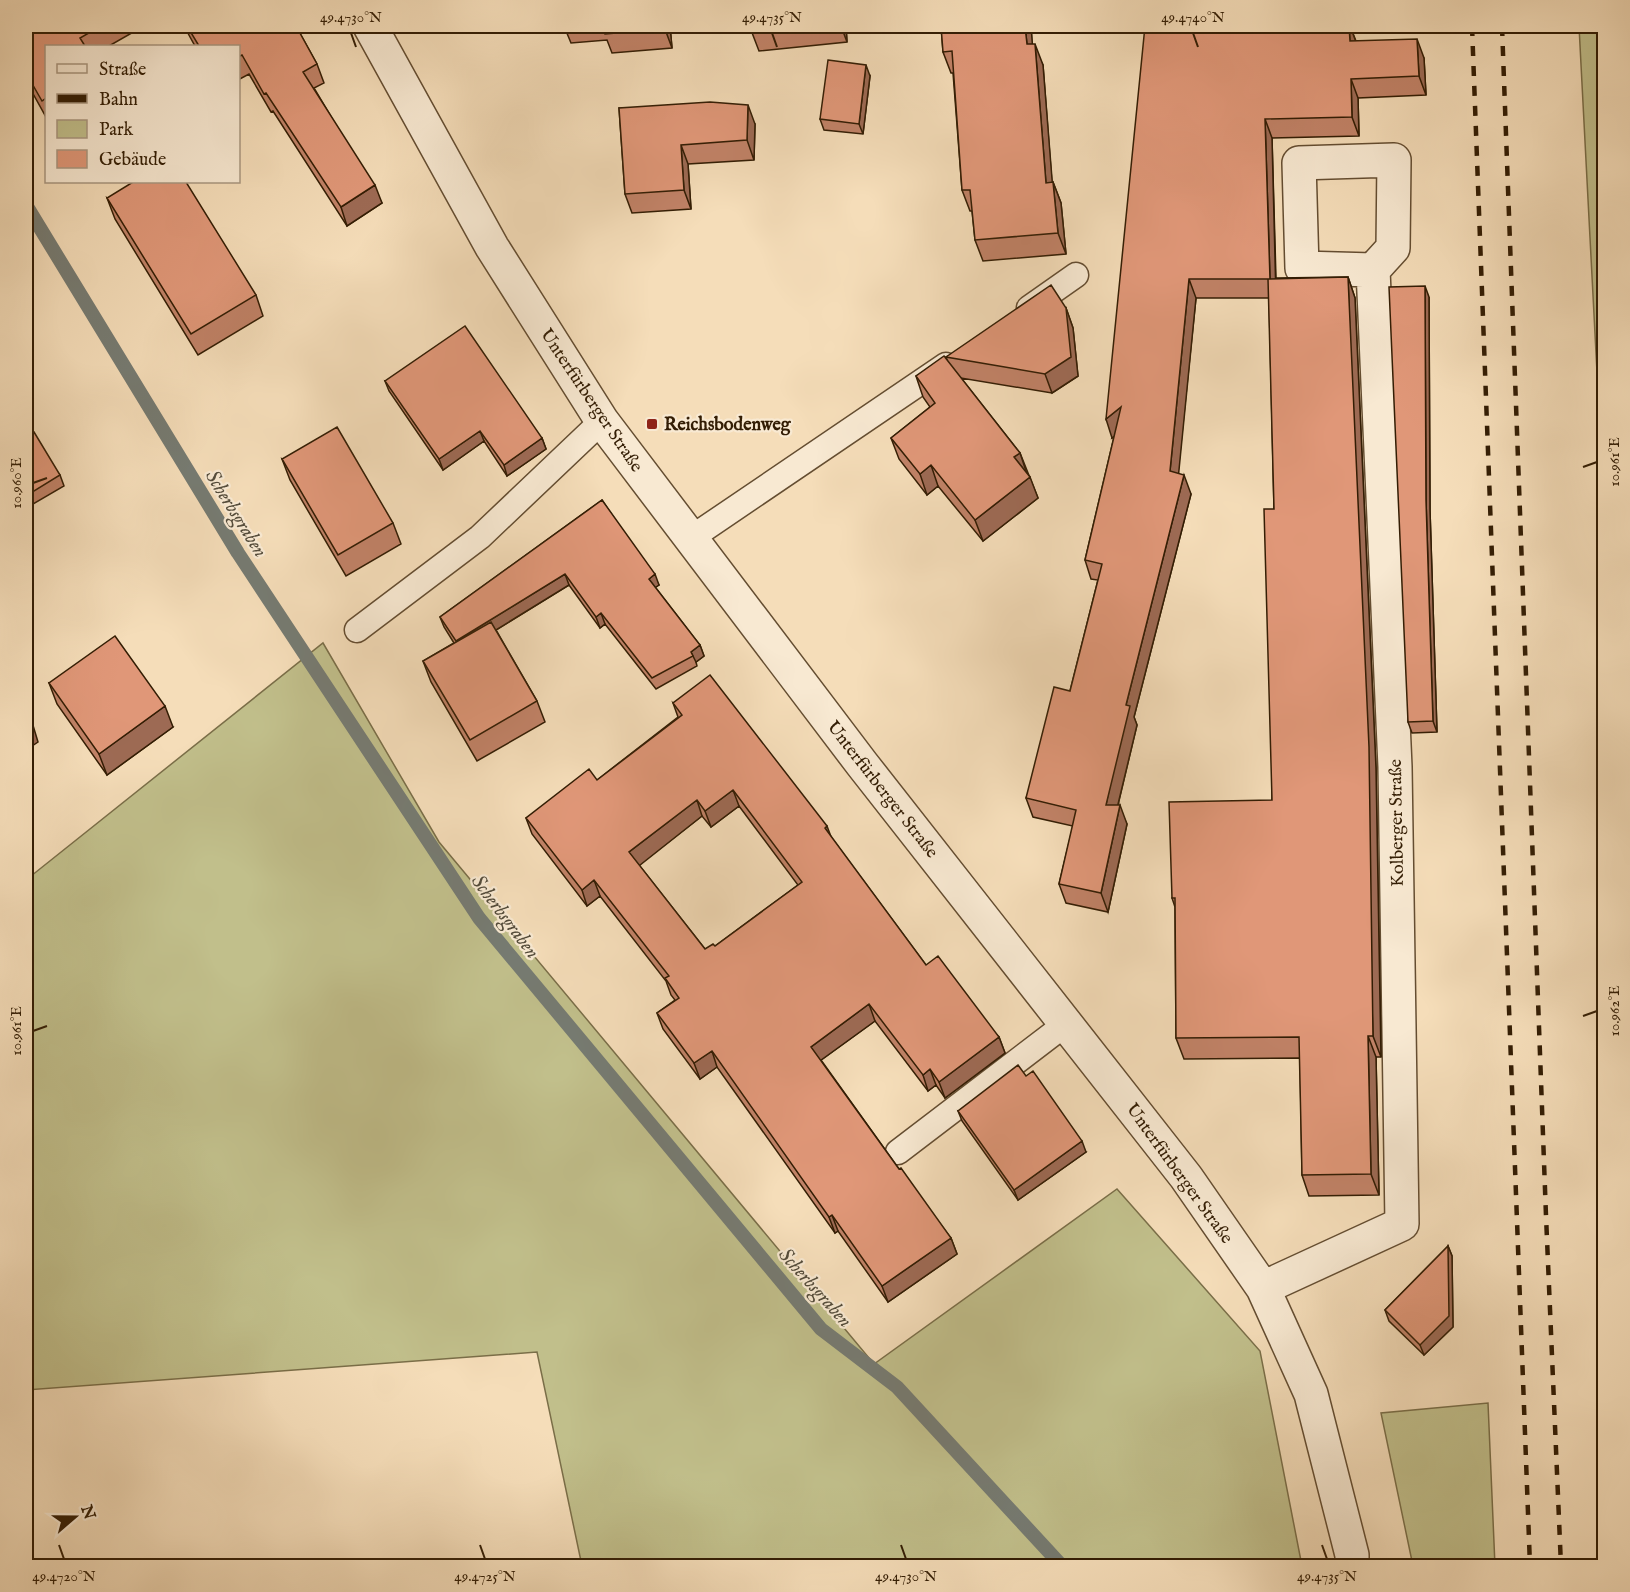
<svg xmlns="http://www.w3.org/2000/svg" width="1630" height="1592" viewBox="0 0 1630 1592" font-family="'IM FELL English',serif">
<rect width="100%" height="100%" fill="#f5ddb9"/>
<filter id="stains"><feTurbulence type="fractalNoise" baseFrequency=".00333" numOctaves="4"/><feColorMatrix values="0 0 0 0 .2 0 0 0 0 .09 0 0 0 0 .02 0 0 0 .5 -.17"/></filter>
<radialGradient id="worn" r=".72"><stop offset=".6" stop-color="#630" stop-opacity="0"/><stop offset="1" stop-color="#630" stop-opacity=".3"/></radialGradient>
<path fill="#c1bf8b" stroke="#7a6e48" stroke-width="1.5" d="M1579 26H1604V507Z
M323 643 439 842 874 1364 1117 1189 1260 1351 1302 1566H582L537 1352 26 1390V880Z
M1488 1403 1495 1566H1413L1381 1413Z"/>
<g fill="none" stroke-linecap="round" stroke-linejoin="round">
<path stroke="#767b72" stroke-width="14" d="M26 205 238 553 479 918 821 1329 897 1387 1062 1566"/>
<defs>
<path id="lane" d="M1029 308 1076 275
M691 538 946 365
M357 630 480 537 602 421
M898 1152 1067 1023"/>
<path id="street" d="M370 26 492 247 602 421 862 764 1186 1177 1263 1288 1311 1394 1352 1555V1566
M1263 1288 1402 1224 1395 767 1373 270 1393 248 1394 160 1299 163 1302 268 1373 270"/>
</defs>
<use href="#lane" stroke="#644d31" stroke-width="27"/>
<use href="#street" stroke="#644d31" stroke-width="36"/>
<use href="#lane" stroke="#f8e9d2" stroke-width="24"/>
<use href="#street" stroke="#f8e9d2" stroke-width="33"/>
<path stroke="#331d04" stroke-width="4.5" stroke-dasharray="10 10" stroke-linecap="butt" d="M1472 26 1530 1566
M1502 26 1546 1216 1561 1566"/>
</g>
<path fill="#c18267" stroke="#331d04" stroke-width="1.5" fill-rule="evenodd" d="M26 26H144L109 46H46V117L26 81Z
M184 26H296L317 64 324 83 314 88 382 203 347 226 273 111 271 112 249 74 238 80V46H195Z
M479 26H502L480 28Z
M564 26H670L672 48 612 53 607 40 571 43Z
M751 26H846L847 42 759 51 751 30Z
M941 26H1031L1032 44 1043 65 1052 183 1053 182 1061 203 1066 254 983 261 975 240 972 211H970L962 190 953 73H951L943 52Z
M1267 26H1350L1356 41 1424 58 1426 95 1358 98 1359 136 1272 138 1276 278 1348 277 1355 298 1376 768 1381 1057H1376L1379 1195 1309 1196 1302 1175 1300 1058 1184 1059 1176 1038 1175 907 1172 898 1272 800 1274 509 1269 298H1196L1178 473 1191 494 1134 717 1137 725 1118 805 1127 824 1108 912 1066 903 1059 884 1073 826 1033 817 1026 798 1070 691 1098 580 1091 579 1085 560 1114 437 1112 438Z
M870 76 863 134 824 130 820 119Z
M619 108 755 124 754 160 688 164 691 209 632 213 625 194Z
M107 198 256 295 263 316 198 355 115 219Z
M1429 297 1430 510 1437 732 1412 733 1408 722Z
M1066 308 1073 328 1078 376 1052 393 961 378 1020 453 1038 498 983 541 938 486 927 495 899 459 891 438 930 407 923 397 916 376 947 360 946 357Z
M385 381 542 438 546 449 507 476 484 441 443 470 389 391Z
M26 437 60 475 64 486 28 507 26 503Z
M282 459 393 523 401 544 346 576 290 480Z
M602 500 659 585 655 587 700 645 704 656 696 662 697 666 656 689 605 624 600 628 569 585 496 630 537 701 545 722 477 761 431 682 423 661 454 643 444 627 440 617Z
M49 683 173 727 107 775 57 704Z
M673 703 831 837 926 965 999 1037 1005 1053 945 1098 936 1085 928 1091 875 1021 821 1060 899 1169 951 1238 957 1254 888 1302 838 1231 835 1233 717 1067 700 1079 663 1029 657 1013 675 1000 671 995 666 981 600 896 587 906 532 834 526 818 597 780 678 717ZM739 806 798 885 715 946 705 949 639 865 702 816 711 827Z
M958 1111 1086 1152 1018 1200 962 1121Z
M1448 1246 1452 1256 1453 1327 1424 1355 1389 1321 1385 1310Z"/>
<path fill="#9d6a54" stroke="#331d04" stroke-width="1.5" d="M665 26H670L672 48 665 29Z
M841 26H846L847 42Z
M1025 26H1031L1034 65 1027 44Z
M1349 26H1350L1356 42 1350 41Z
M1417 39 1424 58 1426 95 1419 76Z
M1035 44 1043 65 1054 204 1046 183Z
M866 65 870 76 863 134 859 124Z
M1351 79 1358 98 1359 136 1352 117Z
M748 105 755 124 754 160 747 140Z
M1265 119 1272 138 1276 298 1270 279Z
M681 145 688 164 691 209 684 190Z
M1053 182 1061 203 1066 254 1058 233Z
M375 185 382 203 347 226 341 207Z
M1348 277 1355 298 1376 768 1381 1057 1373 1036Z
M1189 279 1196 298 1177 490 1170 471Z
M1425 286 1429 297 1430 510 1437 732 1433 721 1426 500Z
M1066 308 1073 328 1078 376 1052 393 1045 374Z
M1121 407 1128 426 1112 438 1106 419Z
M480 431 484 441 443 470 439 459Z
M542 438 546 449 507 476 504 465Z
M1020 453 1027 474 1014 457Z
M931 465 938 486 927 495 920 474Z
M1184 475 1191 494 1134 717 1137 725 1113 825 1106 805 1126 705Z
M1030 477 1038 498 983 541 975 520Z
M565 574 569 585 460 652 456 641Z
M655 574 659 585 653 589 649 579Z
M601 613 605 624 600 628 596 617Z
M700 645 704 656 696 662 691 652Z
M26 702 38 742 26 750Z
M165 706 173 727 107 775 99 754Z
M733 790 739 806 711 827 705 811Z
M697 800 702 816 635 869 629 852Z
M1120 805 1127 824 1108 912 1101 893Z
M827 826 833 842 825 828Z
M594 880 600 896 587 906 582 890Z
M869 1004 875 1021 817 1063 811 1047Z
M1368 1036 1376 1057 1379 1195 1371 1174Z
M999 1037 1005 1053 945 1098 939 1082Z
M712 1051 717 1067 700 1079 694 1063Z
M930 1069 936 1085 928 1091 923 1075Z
M1082 1141 1086 1152 1018 1200 1014 1190Z
M832 1215 838 1231 835 1233 829 1217Z
M951 1238 957 1254 888 1302 882 1286Z
M1448 1246 1452 1256 1453 1327 1424 1355 1420 1345Z"/>
<path fill="#e09778" stroke="#331d04" stroke-width="1.5" fill-rule="evenodd" d="M26 26H101L80 38 85 46H46V98L42 101 26 73Z
M187 26H296L317 64 303 72 375 185 341 207 266 93 264 94 242 55 238 57V46H199Z
M604 26H665V29L605 34Z
M751 26H798L751 30Z
M941 26H1025L1027 44H1035L1046 183 1053 182 1058 233 975 240 970 190H962L952 51 943 52Z
M1145 26H1349L1350 41 1417 39 1419 76 1351 79 1352 117 1265 119 1270 279H1189L1170 471 1184 475 1126 705 1130 706 1106 805H1120L1101 893 1059 884 1076 810 1026 798 1054 687 1070 691 1102 564 1085 560 1121 407 1106 419Z
M828 60 866 65 859 124 820 119Z
M710 102 748 105 747 140 681 145 684 190 625 194 619 108Z
M133 182H186L256 295 191 334 107 198Z
M1348 277 1369 747 1373 1036H1368L1371 1174 1302 1175 1299 1037 1176 1038 1175 898H1172L1169 802 1272 800 1264 509H1274L1268 279Z
M1051 285 1066 308 1071 357 1045 374 946 357Z
M1425 286 1426 500 1433 721 1408 722 1389 287Z
M465 326 542 438 504 465 480 431 439 459 385 381Z
M944 356 1020 453 1014 457 1030 477 975 520 931 465 920 474 891 438 935 403 916 376Z
M337 427 393 523 338 555 282 459Z
M34 432 60 475 26 496V437Z
M602 500 655 574 649 579 700 645 691 652 693 656 652 678 601 613 596 617 565 574 456 641 440 617Z
M491 622 537 701 470 740 423 661Z
M115 636 165 706 99 754 49 683Z
M710 675 827 826 825 828 926 965 938 956 999 1037 939 1082 930 1069 923 1075 869 1004 811 1047 899 1169 901 1168 951 1238 882 1286 832 1215 829 1217 712 1051 694 1063 657 1013 679 998 665 978 669 976 594 880 582 890 526 818 589 769 597 780 682 715 673 703ZM733 790 802 882 715 946 713 944 705 949 629 852 697 800 705 811Z
M26 705 31 724 26 727Z
M1018 1065 1026 1076 1033 1071 1082 1141 1014 1190 958 1111Z
M1448 1246 1449 1316 1420 1345 1385 1310Z"/>
<path fill="none" stroke="#331d04" stroke-width="2" d="M351 33 356 47M772 33 777 47M1193 33 1198 47M1583 467 1597 462M33 483 47 478M1583 1016 1597 1011M33 1031 47 1026M59 1545 64 1559M480 1545 485 1559M901 1545 906 1559M1322 1545 1327 1559"/>
<rect fill="#8f2418" stroke="#f8e9d2" stroke-width="2" x="646" y="418" width="12" height="12" rx="3"/>
<g text-anchor="middle" stroke-width="4.5" stroke-linejoin="round" paint-order="stroke">
<g font-size="18" fill="#331d04" stroke="#f8e9d2">
<text transform="translate(592 400) rotate(56)" y="6">Unterfürberger Straße</text>
<text transform="translate(883 789) rotate(52)" y="6">Unterfürberger Straße</text>
<text transform="translate(1396 823) rotate(-91)" y="6">Kolberger Straße</text>
<text transform="translate(1180 1173) rotate(54)" y="6">Unterfürberger Straße</text>
</g>
<g font-size="18" font-weight="bold" fill="#331d04" stroke="#f8e9d2" text-anchor="start">
<text x="664" y="430">Reichsbodenweg</text>
</g>
<g font-size="20" font-style="italic" fill="#544c3b" stroke="#f8e9d2">
<text transform="translate(237 513) rotate(58)" y="7">Scherbsgraben</text>
<text transform="translate(506 916) rotate(53)" y="7">Scherbsgraben</text>
<text transform="translate(816 1287) rotate(48)" y="7">Scherbsgraben</text>
</g>
</g>
<rect width="1630" height="1592" fill="none" stroke="#f5ddb9" stroke-width="66"/>
<rect x="45" y="45" width="195" height="138" fill="#f8e9d2" stroke="#a99780" stroke-width="1.5"/>
<rect x="57" y="64" width="30" height="9" fill="#f8e9d2" stroke="#a99780" stroke-width="1.5"/>
<text x="99" y="75" font-size="18" fill="#331d04">Straße</text>
<rect x="57" y="94" width="30" height="9" fill="#331d04" stroke="#a99780" stroke-width="1.5"/>
<text x="99" y="105" font-size="18" fill="#331d04">Bahn</text>
<rect x="57" y="120" width="30" height="18" fill="#c1bf8b" stroke="#a99780" stroke-width="1.5"/>
<text x="99" y="135" font-size="18" fill="#331d04">Park</text>
<rect x="57" y="150" width="30" height="18" fill="#e09778" stroke="#a99780" stroke-width="1.5"/>
<text x="99" y="165" font-size="18" fill="#331d04">Gebäude</text>
<g transform="translate(75 1517) rotate(70)" stroke="#f8e9d2" stroke-width="4.5" paint-order="stroke">
<path d="M0-4.5L10 22L0 15L-10 22Z" fill="#331d04"/>
<text y="-9" font-size="16" font-weight="bold" text-anchor="middle" fill="#331d04">N</text>
</g>
<rect x="33" y="33" width="1564" height="1526" fill="none" stroke="#331d04" stroke-width="2"/>
<g font-size="15" text-anchor="middle" fill="#331d04">
<text x="351" y="22">49.4730°N</text>
<text x="772" y="22">49.4735°N</text>
<text x="1193" y="22">49.4740°N</text>
<text transform="translate(1614 462) rotate(-90)" y="5">10.961°E</text>
<text transform="translate(16 483) rotate(-90)" y="5">10.960°E</text>
<text transform="translate(1614 1011) rotate(-90)" y="5">10.962°E</text>
<text transform="translate(16 1031) rotate(-90)" y="5">10.961°E</text>
<text x="64" y="1581">49.4720°N</text>
<text x="485" y="1581">49.4725°N</text>
<text x="906" y="1581">49.4730°N</text>
<text x="1327" y="1581">49.4735°N</text>
</g>
<rect width="100%" height="100%" filter="url(#stains)"/>
<rect width="100%" height="100%" fill="url(#worn)"/>
</svg>
